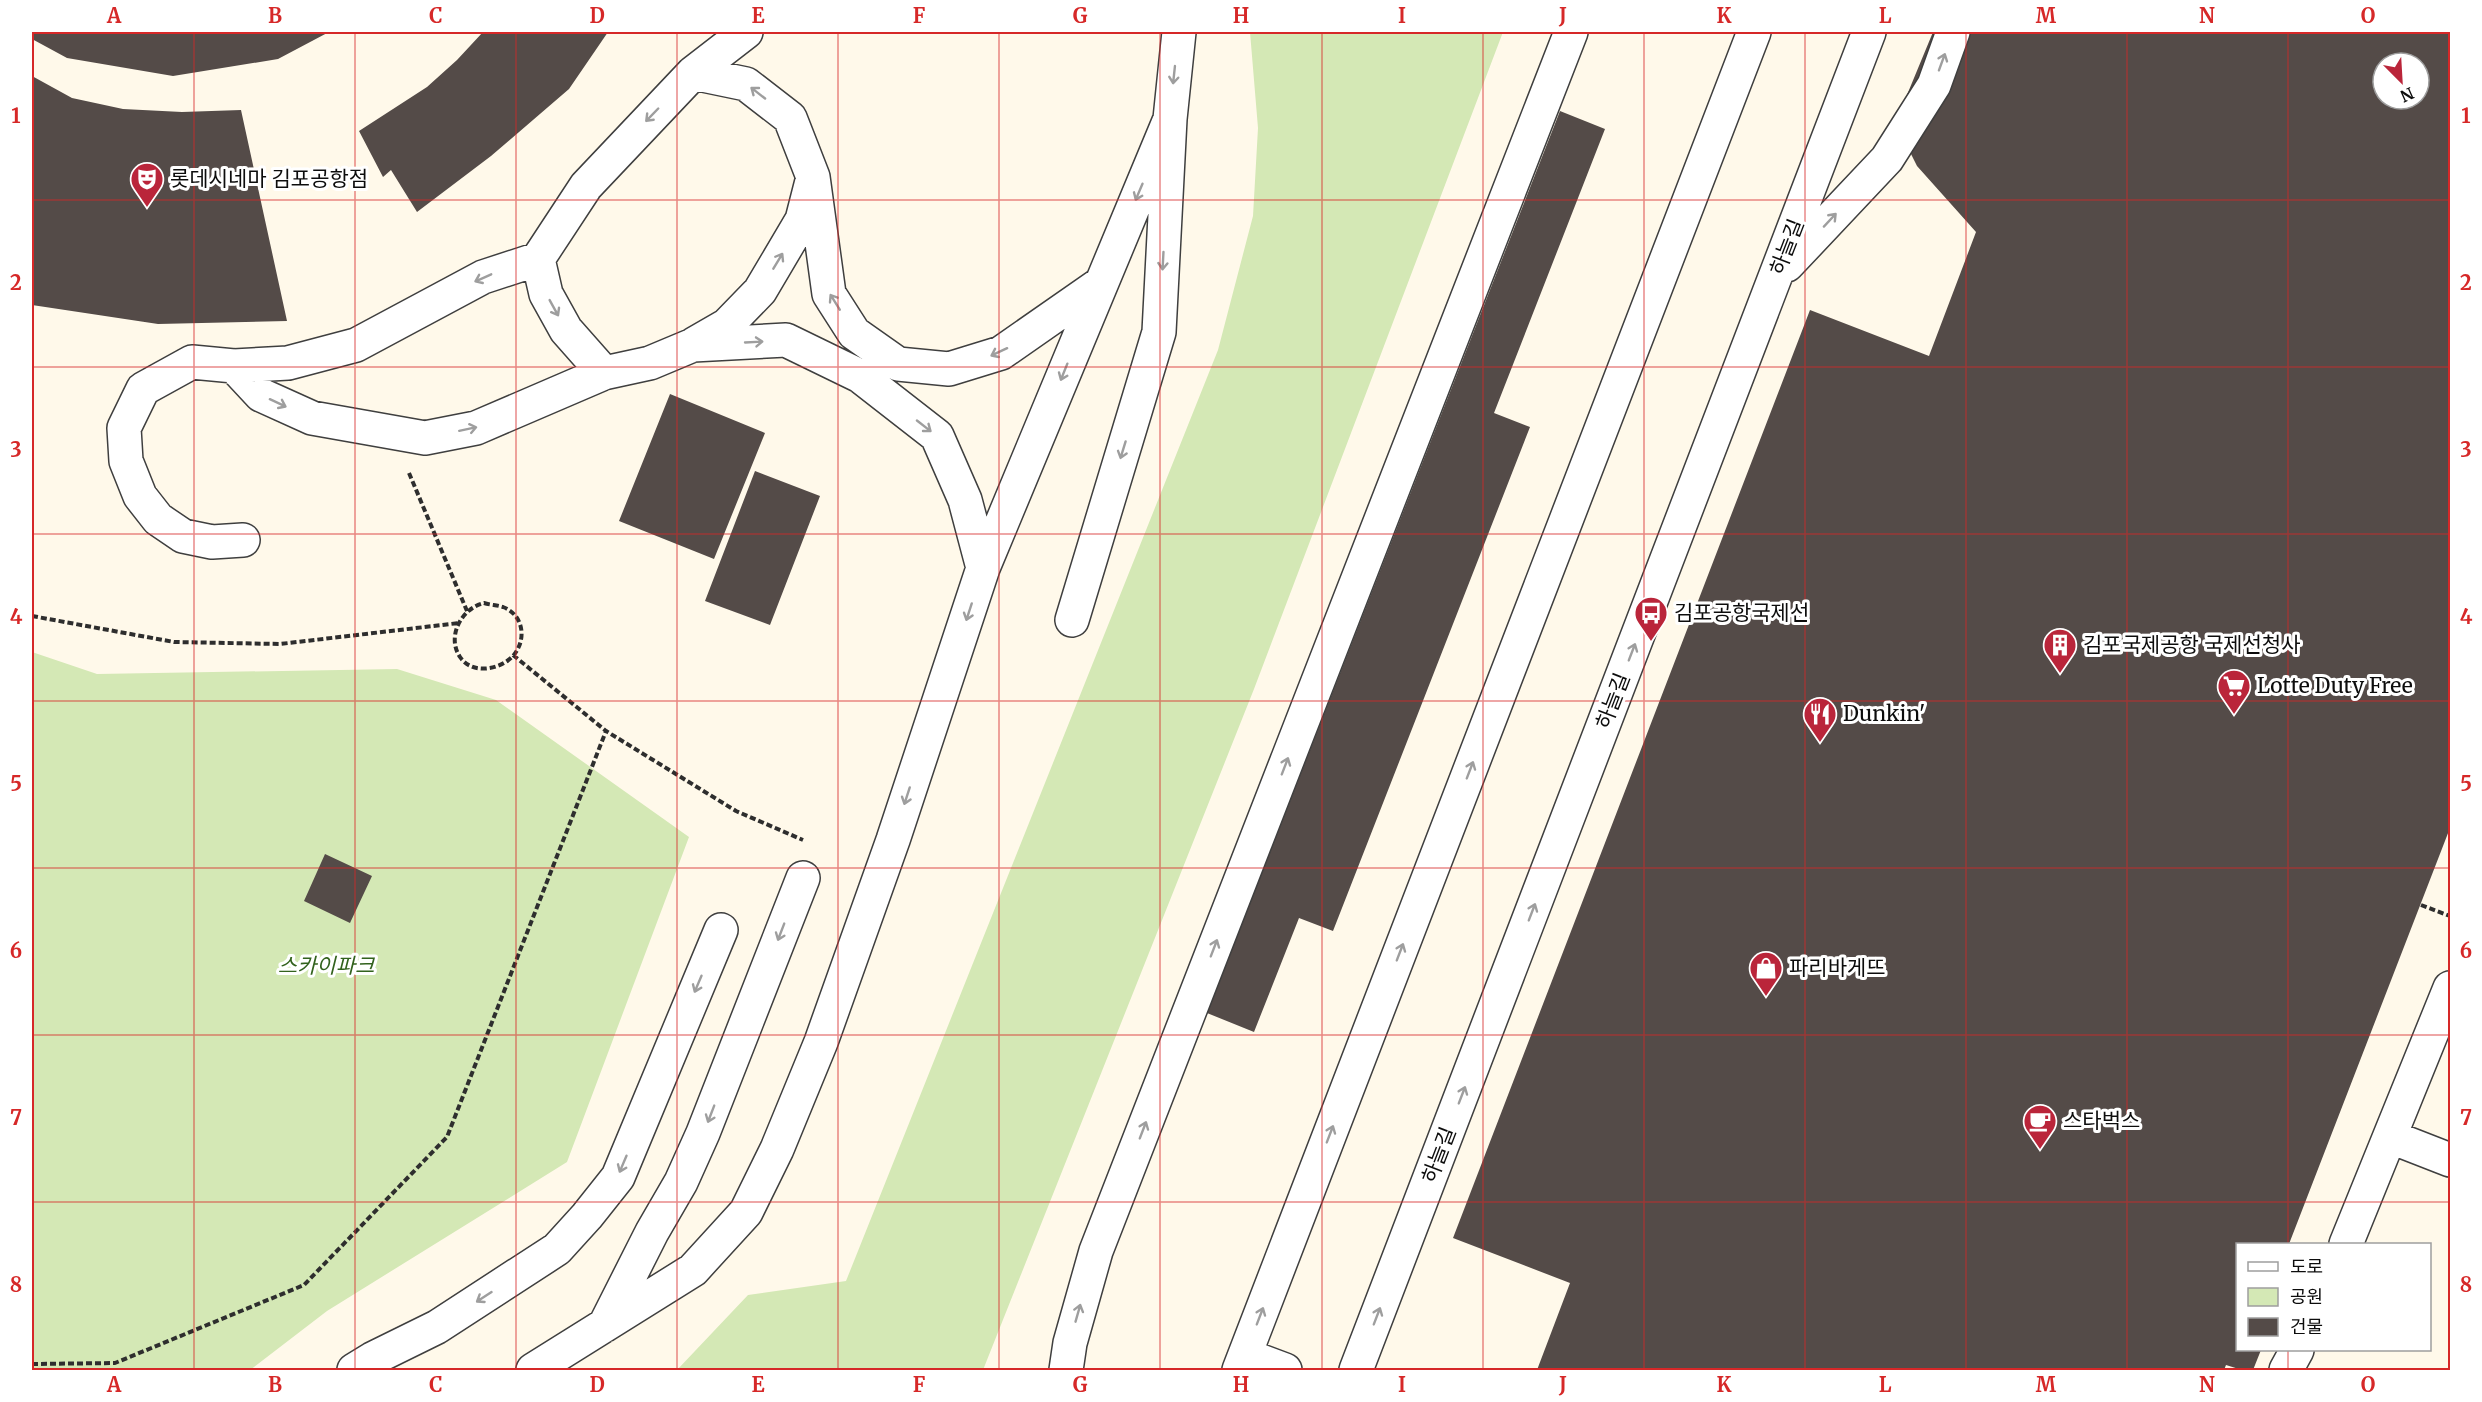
<svg xmlns="http://www.w3.org/2000/svg" width="2482" height="1402" viewBox="0 0 2482 1402" font-family="Merriweather,'Noto Sans KR',serif">
<rect width="100%" height="100%" fill="#fff9ea"/>
<path fill="#d4e8b5" d="M1250 32H1503L1254 689 983 1370H677L748 1295 846 1281 1218 350 1253 216 1258 128Z
M32 652 97 674 397 669 496 700 689 837 567 1162 327 1311 250 1370H32Z"/>
<path fill="#544b48" fill-rule="evenodd" d="M32 32H329L278 59 173 76 67 58 32 39Z
M483 32H608L569 89 491 156 417 212 391 170 383 177 359 131 427 87 457 60Z
M1933 32H2450V803L2448 809 2450 813V828L2289 1244H2238V1350H2261L2253 1370H2242L2226 1365 2224 1370H1537L1570 1283 1453 1238 1810 310 1929 356 1976 232 1917 166 1902 136V107ZM2383 63H2419V99H2383Z
M32 76 72 98 123 109 182 112 241 110 287 321 158 324 32 305Z
M1560 111 1605 129 1494 413 1530 427 1333 931 1299 918 1254 1032 1207 1013Z
M670 394 765 433 714 559 619 521Z
M755 471 820 496 770 625 705 601Z
M325 854 372 876 350 923 304 901Z"/>
<g fill="none" stroke-linecap="round" stroke-linejoin="round">
<defs>
<path id="minor" d="M746 32 693 73 586 186 538 259 546 294 566 330 604 373 650 363 693 345 786 340 860 376 937 436 965 500 983 568
M693 73 746 84 790 118 813 177 802 220 760 291 727 325 694 344
M813 177 829 294 854 333 898 364 949 369 1001 353 1100 284
M1787 265 1887 159 1934 85 1953 32
M234 366 261 395 312 418 425 438 476 428 604 373
M243 540 212 542 183 536 158 519 140 496 126 461 124 428 143 389 192 362 234 366 288 363 356 345 483 277 538 259
M1072 620 1159 332 1170 119 1179 32
M2391 1137 2450 1160
M2346 1244 2450 988
M605 1325 652 1232 681 1182 703 1133 803 878
M1245 1355 1285 1370
M354 1370 372 1359 437 1327 557 1249 587 1216 618 1177 721 930
M533 1370 693 1270 746 1212 777 1149 821 1042 893 840 983 568 1170 119
M1066 1370 1070 1343 1096 1251 1571 32
M1239 1370 1754 32
M1356 1370 1869 32
M2286 1370 2297 1350"/>
</defs>
<use href="#minor" stroke="#3f3f3f" stroke-width="36"/>
<path stroke="#2e2e2e" stroke-width="4" stroke-dasharray="6 3" stroke-linecap="butt" d="M409 473 467 611
M484 603C490 605 497 605 503 607 524 615 527 640 513 656 500 670 472 675 460 657 446 636 462 608 484 603Z
M32 616 174 642 280 644 459 623
M513 655 606 731 736 811 803 840
M2421 905 2450 916
M32 1364 115 1363 304 1285 447 1137 606 731"/>
<use href="#minor" stroke="#fff" stroke-width="33"/>
</g>
<defs><path id="oneway-shaft" d="M-6 0H5M1.5-3L5.5 0L1.5 3" fill="none" stroke-width="1.6" stroke-linecap="round" stroke-linejoin="round" transform="scale(1.5)"/></defs>
<g stroke="#9e9e9e">
<use href="#oneway-shaft" transform="translate(1942 62) rotate(-70)"/>
<use href="#oneway-shaft" transform="translate(1174 75) rotate(96)"/>
<use href="#oneway-shaft" transform="translate(758 93) rotate(-142)"/>
<use href="#oneway-shaft" transform="translate(652 115) rotate(134)"/>
<use href="#oneway-shaft" transform="translate(1139 192) rotate(113)"/>
<use href="#oneway-shaft" transform="translate(1830 220) rotate(-47)"/>
<use href="#oneway-shaft" transform="translate(778 261) rotate(-59)"/>
<use href="#oneway-shaft" transform="translate(1163 261) rotate(93)"/>
<use href="#oneway-shaft" transform="translate(483 278) rotate(156)"/>
<use href="#oneway-shaft" transform="translate(835 302) rotate(-122)"/>
<use href="#oneway-shaft" transform="translate(554 308) rotate(61)"/>
<use href="#oneway-shaft" transform="translate(754 342) rotate(-3)"/>
<use href="#oneway-shaft" transform="translate(999 352) rotate(155)"/>
<use href="#oneway-shaft" transform="translate(1064 372) rotate(112)"/>
<use href="#oneway-shaft" transform="translate(278 403) rotate(25)"/>
<use href="#oneway-shaft" transform="translate(924 426) rotate(38)"/>
<use href="#oneway-shaft" transform="translate(468 429) rotate(-12)"/>
<use href="#oneway-shaft" transform="translate(1123 450) rotate(107)"/>
<use href="#oneway-shaft" transform="translate(969 612) rotate(108)"/>
<use href="#oneway-shaft" transform="translate(1632 652) rotate(-69)"/>
<use href="#oneway-shaft" transform="translate(1285 766) rotate(-69)"/>
<use href="#oneway-shaft" transform="translate(1470 770) rotate(-69)"/>
<use href="#oneway-shaft" transform="translate(907 796) rotate(108)"/>
<use href="#oneway-shaft" transform="translate(1532 912) rotate(-69)"/>
<use href="#oneway-shaft" transform="translate(781 932) rotate(111)"/>
<use href="#oneway-shaft" transform="translate(1214 948) rotate(-69)"/>
<use href="#oneway-shaft" transform="translate(1400 952) rotate(-69)"/>
<use href="#oneway-shaft" transform="translate(698 984) rotate(113)"/>
<use href="#oneway-shaft" transform="translate(1462 1095) rotate(-69)"/>
<use href="#oneway-shaft" transform="translate(711 1114) rotate(111)"/>
<use href="#oneway-shaft" transform="translate(1143 1130) rotate(-69)"/>
<use href="#oneway-shaft" transform="translate(1330 1134) rotate(-69)"/>
<use href="#oneway-shaft" transform="translate(623 1164) rotate(113)"/>
<use href="#oneway-shaft" transform="translate(484 1297) rotate(147)"/>
<use href="#oneway-shaft" transform="translate(1078 1313) rotate(-74)"/>
<use href="#oneway-shaft" transform="translate(1260 1316) rotate(-69)"/>
<use href="#oneway-shaft" transform="translate(1377 1316) rotate(-69)"/>
</g>
<path fill="none" stroke="#d62828" stroke-width="1.5" stroke-opacity="0.55" d="M194 32V1370M355 32V1370M516 32V1370M677 32V1370M838 32V1370M999 32V1370M1160 32V1370M1322 32V1370M1483 32V1370M1644 32V1370M1805 32V1370M1966 32V1370M2127 32V1370M2288 32V1244M32 200H2450M32 367H2450M32 534H2450M32 701H2450M32 868H2450M32 1035H2450M32 1202H2450M2288 1350V1370"/>
<defs>
<symbol id="theatre-pin" viewBox="-11 -11 22 30"><path d="M0 17L-7.5 6A9.5 9.5 0 1 1 7.5 6Z" fill="#ba253a" stroke="#fff"/><path d="M-5-5.5Q0-4 5-5.5V0Q5 5 0 6Q-5 5-5 0ZM-3.3-2.5H-1v1.5H-3.3ZM1-2.5H3.3v1.5H1ZM-2.8 1Q0 5.5 2.8 1Z" fill="#fff"/></symbol>
<symbol id="bus-pin" viewBox="-11 -11 22 30"><path d="M0 17L-7.5 6A9.5 9.5 0 1 1 7.5 6Z" fill="#ba253a" stroke="#fff"/><path d="M-5-6H5V4H4V6H2V4H-2V6H-4V4H-5ZM-3.5-4V0h7V-4ZM-3.5 1.2v1.5H-2V1.2ZM2 1.2v1.5H3.5V1.2Z" fill="#fff"/></symbol>
<symbol id="building-pin" viewBox="-11 -11 22 30"><path d="M0 17L-7.5 6A9.5 9.5 0 1 1 7.5 6Z" fill="#ba253a" stroke="#fff"/><path d="M-4-6H4V6H1V3H-1V6H-4ZM-2.5-4.3h1.7v1.8h-1.7ZM.8-4.3h1.7v1.8H.8ZM-2.5-1h1.7V.8h-1.7ZM.8-1h1.7V.8H.8Z" fill="#fff"/></symbol>
<symbol id="supermarket-pin" viewBox="-11 -11 22 30"><path d="M0 17L-7.5 6A9.5 9.5 0 1 1 7.5 6Z" fill="#ba253a" stroke="#fff"/><path d="M-6-5.5h2.5l.6 2H6L4.5 2H-2.5L-4.4-4H-6ZM-1.5 3.2a1.3 1.3 0 1 0 .1 0ZM3 3.2a1.3 1.3 0 1 0 .1 0Z" fill="#fff"/></symbol>
<symbol id="restaurant-pin" viewBox="-11 -11 22 30"><path d="M0 17L-7.5 6A9.5 9.5 0 1 1 7.5 6Z" fill="#ba253a" stroke="#fff"/><path d="M-5-6h1v4h1v-4h1v4h1v-4h1v5L-1.5 .5V6h-2V.5L-5-1ZM5-6V6H3V1.5H1.5Q1.5-4 5-6Z" fill="#fff"/></symbol>
<symbol id="shop-pin" viewBox="-11 -11 22 30"><path d="M0 17L-7.5 6A9.5 9.5 0 1 1 7.5 6Z" fill="#ba253a" stroke="#fff"/><path d="M-5-2.5h2.3a2.7 3.5 0 0 1 5.4 0H5L5.5 6h-11ZM-1.5-2.5h3a1.5 2.3 0 0 0-3 0Z" fill="#fff"/></symbol>
<symbol id="cafe-pin" viewBox="-11 -11 22 30"><path d="M0 17L-7.5 6A9.5 9.5 0 1 1 7.5 6Z" fill="#ba253a" stroke="#fff"/><path d="M-5.5-4.5H6V0H3Q3 3.5 0 3.5H-2.5Q-5.5 3.5-5.5 0ZM3-3.2v2h1.7v-2ZM-6 4.5H4V6H-6Z" fill="#fff"/></symbol>
</defs>
<g fill-rule="evenodd">
<use href="#theatre-pin" x="128" y="160" width="38" height="52"/>
<use href="#bus-pin" x="1632" y="594" width="38" height="52"/>
<use href="#building-pin" x="2041" y="626" width="38" height="52"/>
<use href="#supermarket-pin" x="2215" y="667" width="38" height="52"/>
<use href="#restaurant-pin" x="1801" y="695" width="38" height="52"/>
<use href="#shop-pin" x="1747" y="949" width="38" height="52"/>
<use href="#cafe-pin" x="2021" y="1102" width="38" height="52"/>
</g>
<g text-anchor="middle" stroke-width="6" stroke-linejoin="round" paint-order="stroke">
<g font-size="21" fill="#0c0c0c" stroke="#fff" text-anchor="start">
<text x="170" y="186">롯데시네마 김포공항점</text>
<text x="1674" y="620">김포공항국제선</text>
<text x="2083" y="652">김포국제공항 국제선청사</text>
<text x="2257" y="693">Lotte Duty Free</text>
<text x="1843" y="721">Dunkin'</text>
<text x="1789" y="975">파리바게뜨</text>
<text x="2063" y="1128">스타벅스</text>
</g>
<g font-size="21" fill="#0c0c0c" stroke="#fff">
<text transform="translate(1787 247) rotate(-69)" y="7">하늘길</text>
<text transform="translate(1613 701) rotate(-69)" y="7">하늘길</text>
<text transform="translate(1439 1155) rotate(-69)" y="7">하늘길</text>
</g>
<g font-size="21" font-style="italic" fill="#32621d" stroke="#fff">
<text x="326" y="973">스카이파크</text>
</g>
</g>
<rect width="2482" height="1402" fill="none" stroke="#ffffff" stroke-width="66"/>
<rect x="2236" y="1243" width="195" height="108" fill="#ffffff" stroke="#9e9e9e" stroke-width="1.5"/>
<rect x="2248" y="1262" width="30" height="9" fill="#ffffff" stroke="#9e9e9e" stroke-width="1.5"/>
<text x="2290" y="1273" font-size="18" fill="#0c0c0c">도로</text>
<rect x="2248" y="1288" width="30" height="18" fill="#d4e8b5" stroke="#9e9e9e" stroke-width="1.5"/>
<text x="2290" y="1303" font-size="18" fill="#0c0c0c">공원</text>
<rect x="2248" y="1318" width="30" height="18" fill="#544b48" stroke="#9e9e9e" stroke-width="1.5"/>
<text x="2290" y="1333" font-size="18" fill="#0c0c0c">건물</text>
<g transform="translate(2401 81) rotate(156)"><circle r="28" fill="#ffffff" stroke="#9e9e9e" stroke-width="1.5"/>
<path d="M0-4.5L10 22L0 15L-10 22Z" fill="#ba253a"/>
<text y="-9" font-size="16" font-weight="bold" text-anchor="middle" fill="#0c0c0c">N</text>
</g>
<rect x="33" y="33" width="2416" height="1336" fill="none" stroke="#d62828" stroke-width="2"/>
<g font-size="20" text-anchor="middle" font-weight="bold" fill="#d62828">
<text x="114" y="23">A</text>
<text x="275" y="23">B</text>
<text x="436" y="23">C</text>
<text x="597" y="23">D</text>
<text x="758" y="23">E</text>
<text x="919" y="23">F</text>
<text x="1080" y="23">G</text>
<text x="1241" y="23">H</text>
<text x="1402" y="23">I</text>
<text x="1563" y="23">J</text>
<text x="1724" y="23">K</text>
<text x="1885" y="23">L</text>
<text x="2046" y="23">M</text>
<text x="2207" y="23">N</text>
<text x="2368" y="23">O</text>
<text x="16" y="123">1</text>
<text x="2466" y="123">1</text>
<text x="16" y="290">2</text>
<text x="2466" y="290">2</text>
<text x="16" y="457">3</text>
<text x="2466" y="457">3</text>
<text x="16" y="624">4</text>
<text x="2466" y="624">4</text>
<text x="16" y="791">5</text>
<text x="2466" y="791">5</text>
<text x="16" y="958">6</text>
<text x="2466" y="958">6</text>
<text x="16" y="1125">7</text>
<text x="2466" y="1125">7</text>
<text x="16" y="1292">8</text>
<text x="2466" y="1292">8</text>
<text x="114" y="1392">A</text>
<text x="275" y="1392">B</text>
<text x="436" y="1392">C</text>
<text x="597" y="1392">D</text>
<text x="758" y="1392">E</text>
<text x="919" y="1392">F</text>
<text x="1080" y="1392">G</text>
<text x="1241" y="1392">H</text>
<text x="1402" y="1392">I</text>
<text x="1563" y="1392">J</text>
<text x="1724" y="1392">K</text>
<text x="1885" y="1392">L</text>
<text x="2046" y="1392">M</text>
<text x="2207" y="1392">N</text>
<text x="2368" y="1392">O</text>
</g>
</svg>
